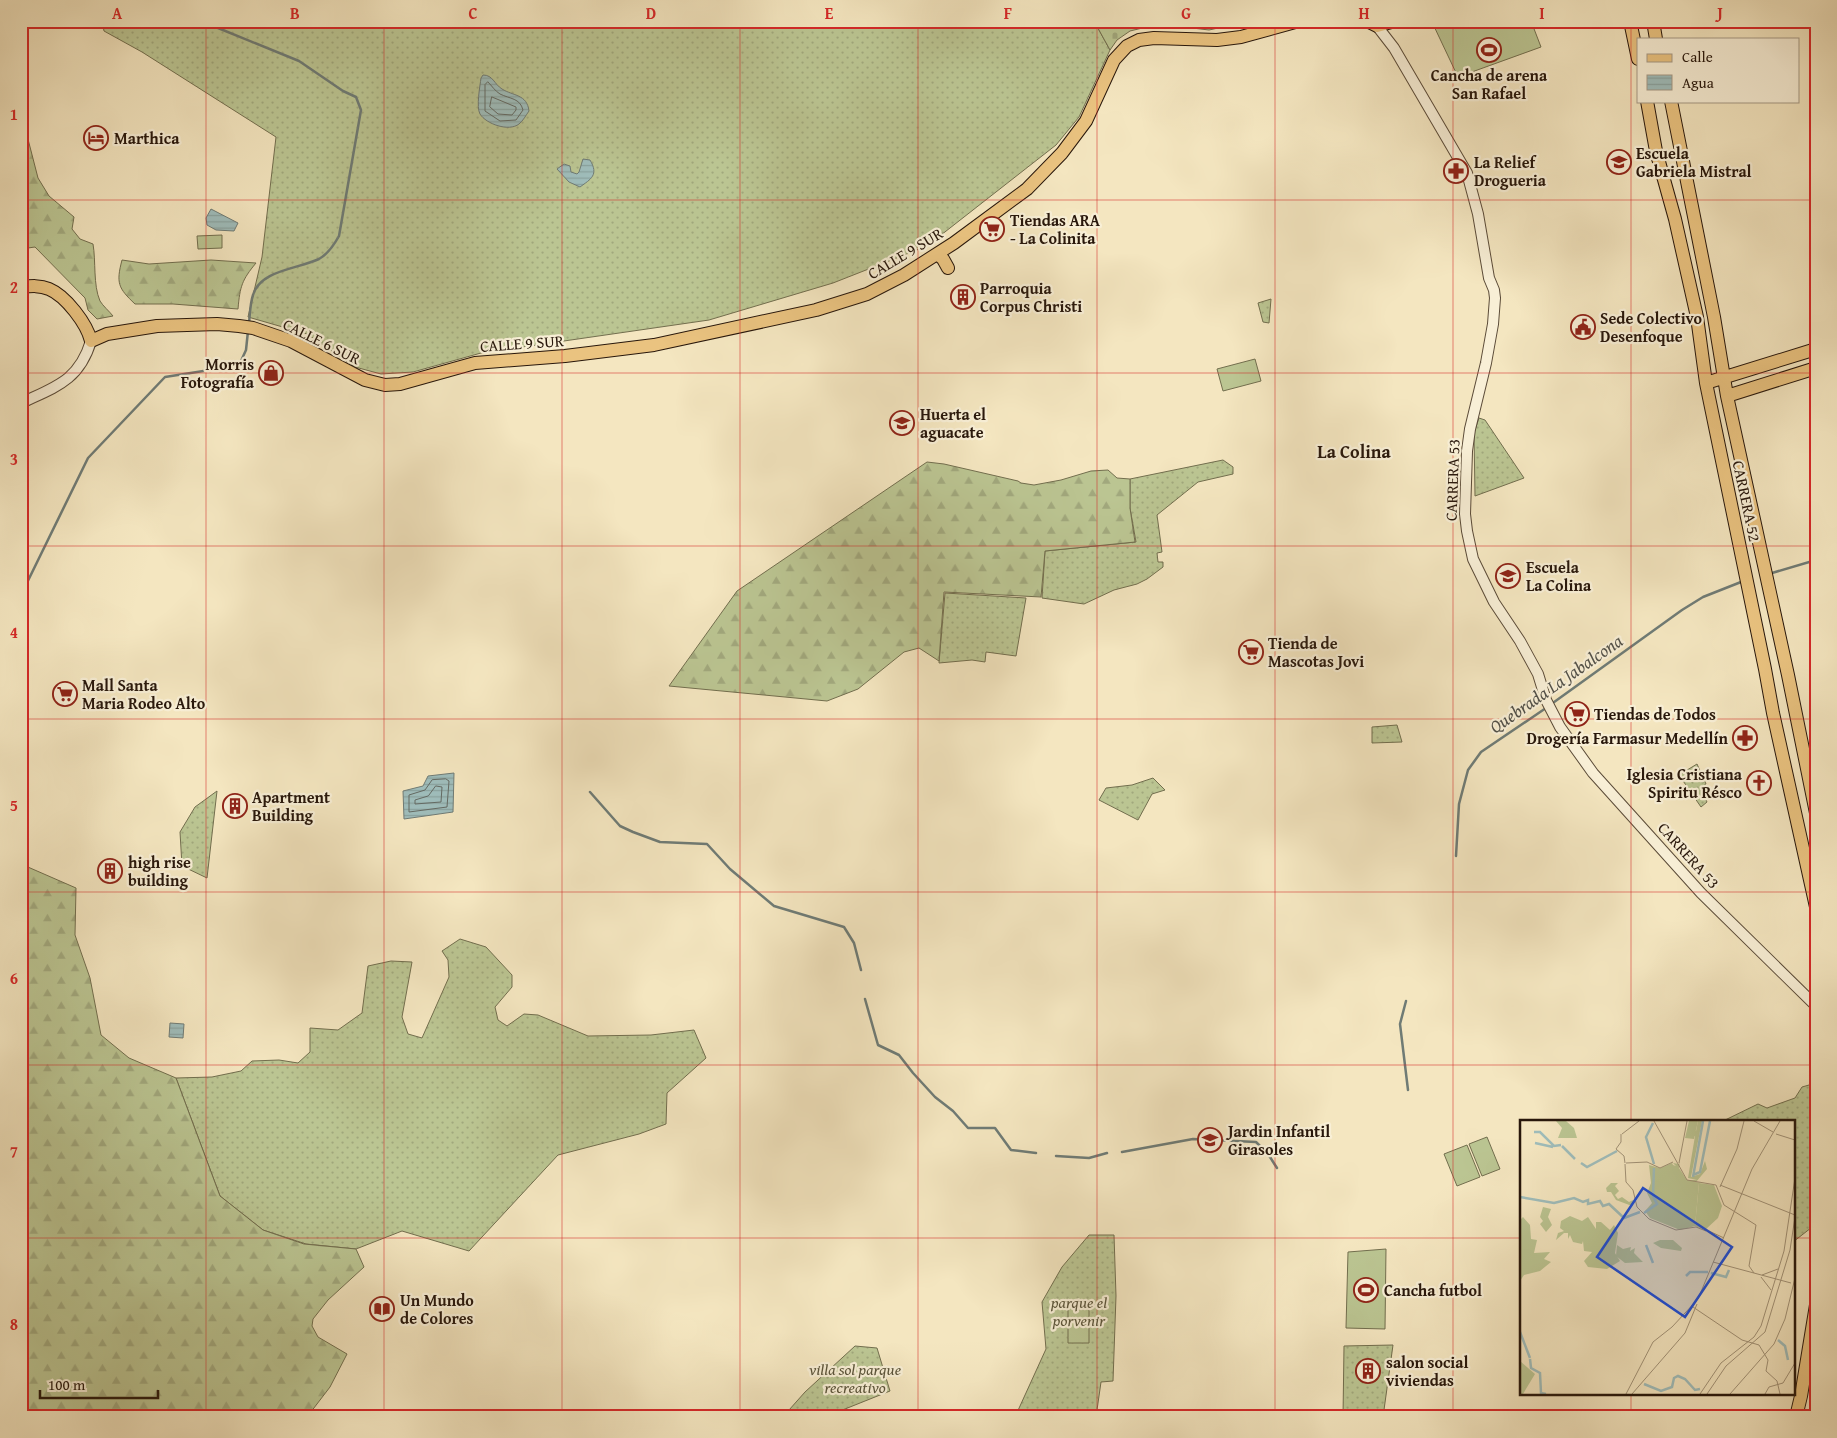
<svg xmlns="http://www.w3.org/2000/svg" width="1837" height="1438" viewBox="0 0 1837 1438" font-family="'Gentium Book Plus',serif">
<defs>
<pattern id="grass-dots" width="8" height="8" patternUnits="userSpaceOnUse" patternTransform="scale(1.25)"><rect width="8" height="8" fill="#bbc592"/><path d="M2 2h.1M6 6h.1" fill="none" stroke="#a1a87d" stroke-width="1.8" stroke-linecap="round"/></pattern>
<pattern id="forest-firs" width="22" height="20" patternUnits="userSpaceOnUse" patternTransform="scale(1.25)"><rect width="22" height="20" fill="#bbc592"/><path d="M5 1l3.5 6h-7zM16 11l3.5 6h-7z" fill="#a1a87d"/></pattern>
<pattern id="cemetery-stones" width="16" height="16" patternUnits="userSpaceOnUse" patternTransform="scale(1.25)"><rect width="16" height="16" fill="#bbc592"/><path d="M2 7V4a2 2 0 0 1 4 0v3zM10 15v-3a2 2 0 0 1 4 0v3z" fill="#a1a87d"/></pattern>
<pattern id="water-rules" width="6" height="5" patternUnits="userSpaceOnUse" patternTransform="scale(1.25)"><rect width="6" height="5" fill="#9fbdbb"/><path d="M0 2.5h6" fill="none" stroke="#89a29f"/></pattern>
</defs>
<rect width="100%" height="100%" fill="#f4e6c0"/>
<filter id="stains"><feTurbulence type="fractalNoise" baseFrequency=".004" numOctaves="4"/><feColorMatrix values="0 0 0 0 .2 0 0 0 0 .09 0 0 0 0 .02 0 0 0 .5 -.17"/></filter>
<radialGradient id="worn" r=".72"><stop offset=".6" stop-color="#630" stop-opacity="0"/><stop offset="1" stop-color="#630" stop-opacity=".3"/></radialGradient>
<path fill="url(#grass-dots)" stroke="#726e4e" d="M102 21H1094L1110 50 1079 117 1056 145 927 246 833 283 709 320 481 353 413 372 381 374 355 367 307 334 248 317 262 257 276 137 142 52 104 31Z
M1271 299 1269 323 1263 322 1258 303Z
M1479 418 1485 420 1524 478 1475 496 1474 433Z
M1223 460 1233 467V474L1198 482 1157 515 1162 552 1157 553 1158 562H1163V567L1147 579 1137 584 1114 590 1084 604 1042 598 1045 551 1136 542 1130 508V479Z
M945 593 1026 598 1016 656 986 652 985 662 972 660 939 663Z
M1397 725 1402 742 1372 743V727Z
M1697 764 1706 784 1700 788 1707 802 1701 807 1679 775Z
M1153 778 1165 790 1152 794 1138 820 1099 800 1106 788 1132 785Z
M217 791 207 878 182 866 180 832 195 807Z
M460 939 486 947 512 975V987L495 1007 498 1020 507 1026 524 1014 538 1015 588 1036 651 1035 694 1030 706 1058 667 1093 666 1124 639 1134 558 1155 469 1251 402 1231 356 1249 306 1244 263 1230 220 1196 176 1078 212 1077 241 1071 252 1061 279 1060 298 1063 310 1052V1028L338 1030 362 1013 368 966 391 961 412 962 402 1017 408 1034 422 1038 449 977 448 960 442 951Z
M1816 1083V1224L1793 1242V1122H1721L1758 1104 1767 1108 1795 1098 1802 1087Z
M1089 1235H1114L1116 1296 1113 1381 1101 1382 1096 1417H1015L1046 1349 1042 1302 1062 1267Z
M1393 1345 1383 1417H1343L1344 1346Z
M855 1346 877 1348 890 1391 825 1417H794L789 1410 805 1392Z"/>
<path fill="url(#forest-firs)" stroke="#726e4e" d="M21 112 38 178 49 196 74 217 72 229 80 239 93 244C96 261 93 285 100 301 103 306 109 311 113 316L97 319 88 310 85 298 35 247 21 249Z
M122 260 149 264 211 260 256 263C242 280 240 286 238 309L173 304H135C118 288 116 283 122 260Z
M927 462 944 464 1018 481 1021 483 1034 485 1061 480 1091 471 1108 470 1117 478 1130 479V508L1135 542 1045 551 1041 597 944 592 939 661 919 648 904 652 858 689 827 701 669 686 737 591Z
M21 864 76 888 75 935 90 978 101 1035 129 1058 176 1078 220 1196 263 1230 304 1244 356 1249 364 1267 328 1300 313 1319 312 1326 318 1337 347 1354 330 1387 307 1417H21Z"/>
<path fill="url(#cemetery-stones)" stroke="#726e4e" d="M1094 21H1250L1209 30 1159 24 1130 31 1117 40 1110 50Z"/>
<path fill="#bbc592" stroke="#726e4e" d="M1531 21 1541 47 1458 77 1432 22Z
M222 235V248L198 249 197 236Z
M1255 359 1261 381 1223 391 1217 369Z
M1487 1137 1500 1169 1482 1176 1469 1144Z
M1467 1145 1480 1177 1457 1186 1444 1154Z
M1386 1249 1385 1329 1346 1328 1348 1252Z
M1068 1302H1089V1343H1068Z"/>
<path fill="url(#water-rules)" stroke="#6f7b75" d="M483 75C493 75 494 84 502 89 513 96 527 94 529 111 526 115 523 121 519 124 509 132 486 124 480 114 476 107 480 86 481 78Z
M583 159 590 160C599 175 591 179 580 187L569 182 557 169 564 164 570 166 571 172 577 174 579 172Z
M211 209 238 223 234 231 216 230 207 225 206 218Z
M454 773 453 812 404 819 403 791 423 786 428 776Z
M170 1023 184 1024 183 1038 169 1037Z"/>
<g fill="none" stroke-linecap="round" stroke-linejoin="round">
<path stroke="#646a63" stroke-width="1" d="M488 82C492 86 495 91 500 94 510 99 520 98 523 110L516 120 500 121 485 111V85Z
M492 97 516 107V110L512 115 498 114 490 107Z
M446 779 449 781 447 807 409 812V795L425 790 432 780Z
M436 786 442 787 441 802 415 804V800L428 796Z"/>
<path stroke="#6f7b75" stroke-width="2.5" d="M214 21 218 28 299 61 343 91 356 97 361 110 339 236C334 245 328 254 319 259 298 269 260 270 253 295 250 304 250 314 249 323
M1772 573 1816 560
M21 595 88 458 165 377 229 367 241 361 246 350 248 331
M1550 705 1682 610 1703 597 1741 582
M590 792 620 826 633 832 660 842 707 844 730 869 774 906 844 927 854 943 861 970
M1456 856 1459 804 1468 770 1481 752 1546 708
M865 999 878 1045 899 1055 913 1073 935 1097 953 1111 968 1128H995L1011 1150 1036 1153
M1406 1001 1400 1024 1408 1090
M1122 1152 1193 1139 1256 1142 1268 1154 1277 1168
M1056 1156 1089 1158 1107 1153"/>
<defs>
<path id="minor" d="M1377 26 1394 48 1467 173 1478 214 1489 278 1494 290 1495 298 1493 324 1486 363 1470 429 1467 451 1465 514 1467 531 1473 559 1494 602 1520 641 1538 674 1546 700 1560 727 1593 773 1701 893 1816 1006
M21 403C55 387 79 381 91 341"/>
<path id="major" d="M1367 21 1377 26 1395 21
M1630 21 1638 59
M1653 21 1656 39
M1647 101 1656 151 1675 219 1697 317 1706 383 1765 669 1773 713 1816 907
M1671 101 1714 317 1727 396 1788 675 1816 813
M937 254 943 259 948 268
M21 287C31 286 40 285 49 289 66 296 87 324 91 341L107 334 157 326 217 324 239 326 253 328 291 341 365 380 385 385 400 384 475 363 565 356 654 345 816 310 867 294 904 275 954 243 1027 189 1062 153 1086 121 1114 60 1127 46 1139 40 1154 38 1217 40 1241 37 1299 21
M1706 383 1816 349
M1727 396 1816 368
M1796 1417 1801 1396 1816 1305"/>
</defs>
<use href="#minor" stroke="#5b4b38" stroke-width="12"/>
<use href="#major" stroke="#28170b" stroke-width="14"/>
<use href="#minor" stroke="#f8efd6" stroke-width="10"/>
<use href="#major" stroke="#eac380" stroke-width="12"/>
</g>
<path fill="none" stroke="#d62828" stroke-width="1" stroke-opacity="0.55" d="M206 21V1417M384 21V1417M562 21V1417M740 21V1417M918 21V1417M1097 21V1417M1275 21V1417M1453 21V1417M1631 21V1122M21 200H1816M21 373H1816M21 546H1816M21 719H1816M21 892H1816M21 1065H1816M21 1238H1521M1793 1238H1816M1631 1394V1417"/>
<defs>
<symbol id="stadium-ring" viewBox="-11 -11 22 22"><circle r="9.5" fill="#f8efd6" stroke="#8f2418" stroke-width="1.5"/><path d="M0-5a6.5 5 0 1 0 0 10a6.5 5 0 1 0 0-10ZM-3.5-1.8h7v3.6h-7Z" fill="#8f2418"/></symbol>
<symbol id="hotel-ring" viewBox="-11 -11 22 22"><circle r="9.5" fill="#f8efd6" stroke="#8f2418" stroke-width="1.5"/><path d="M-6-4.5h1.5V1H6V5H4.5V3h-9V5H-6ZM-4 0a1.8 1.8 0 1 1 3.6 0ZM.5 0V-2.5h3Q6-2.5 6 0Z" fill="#8f2418"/></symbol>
<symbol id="school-ring" viewBox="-11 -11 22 22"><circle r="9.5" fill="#f8efd6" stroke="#8f2418" stroke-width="1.5"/><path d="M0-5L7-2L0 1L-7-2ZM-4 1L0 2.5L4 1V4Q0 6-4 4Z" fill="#8f2418"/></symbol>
<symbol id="pharmacy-ring" viewBox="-11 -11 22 22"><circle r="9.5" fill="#f8efd6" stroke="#8f2418" stroke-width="1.5"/><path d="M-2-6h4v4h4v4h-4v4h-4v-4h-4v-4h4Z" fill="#8f2418"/></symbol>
<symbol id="supermarket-ring" viewBox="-11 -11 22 22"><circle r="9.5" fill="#f8efd6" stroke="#8f2418" stroke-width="1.5"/><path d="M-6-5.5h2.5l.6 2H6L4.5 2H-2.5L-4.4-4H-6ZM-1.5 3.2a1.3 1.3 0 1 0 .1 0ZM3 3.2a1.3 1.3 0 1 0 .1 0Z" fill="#8f2418"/></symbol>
<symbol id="building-ring" viewBox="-11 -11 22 22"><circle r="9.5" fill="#f8efd6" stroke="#8f2418" stroke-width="1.5"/><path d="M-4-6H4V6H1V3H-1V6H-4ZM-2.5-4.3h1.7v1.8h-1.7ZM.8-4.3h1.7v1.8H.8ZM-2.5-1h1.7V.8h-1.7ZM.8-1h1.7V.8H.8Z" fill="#8f2418"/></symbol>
<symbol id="civic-ring" viewBox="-11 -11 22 22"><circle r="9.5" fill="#f8efd6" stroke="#8f2418" stroke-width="1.5"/><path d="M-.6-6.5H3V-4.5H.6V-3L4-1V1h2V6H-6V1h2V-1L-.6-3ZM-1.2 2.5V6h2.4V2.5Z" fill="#8f2418"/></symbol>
<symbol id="shop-ring" viewBox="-11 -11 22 22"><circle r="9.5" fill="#f8efd6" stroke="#8f2418" stroke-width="1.5"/><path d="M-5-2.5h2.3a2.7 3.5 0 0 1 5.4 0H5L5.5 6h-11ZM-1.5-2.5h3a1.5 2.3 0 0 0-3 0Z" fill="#8f2418"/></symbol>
<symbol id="church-ring" viewBox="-11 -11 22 22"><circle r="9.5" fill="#f8efd6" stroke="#8f2418" stroke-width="1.5"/><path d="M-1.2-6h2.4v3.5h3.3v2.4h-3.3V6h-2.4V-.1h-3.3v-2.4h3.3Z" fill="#8f2418"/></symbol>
<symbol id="library-ring" viewBox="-11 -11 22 22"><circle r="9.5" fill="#f8efd6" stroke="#8f2418" stroke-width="1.5"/><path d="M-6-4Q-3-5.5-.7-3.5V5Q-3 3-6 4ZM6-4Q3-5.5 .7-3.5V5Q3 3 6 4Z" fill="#8f2418"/></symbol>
</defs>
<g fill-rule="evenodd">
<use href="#stadium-ring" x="1475" y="36" width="28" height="28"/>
<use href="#hotel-ring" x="82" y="124" width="28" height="28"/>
<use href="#school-ring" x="1605" y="148" width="28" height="28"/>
<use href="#pharmacy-ring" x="1442" y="157" width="28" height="28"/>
<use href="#supermarket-ring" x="978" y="215" width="28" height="28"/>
<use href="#building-ring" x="949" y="283" width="28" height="28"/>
<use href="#civic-ring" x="1569" y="313" width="28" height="28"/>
<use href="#shop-ring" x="257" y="359" width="28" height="28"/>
<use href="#school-ring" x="888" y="409" width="28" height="28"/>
<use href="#school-ring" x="1494" y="562" width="28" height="28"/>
<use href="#supermarket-ring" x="1237" y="638" width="28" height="28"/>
<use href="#supermarket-ring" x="51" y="680" width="28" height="28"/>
<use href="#supermarket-ring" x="1563" y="700" width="28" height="28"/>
<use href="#pharmacy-ring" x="1731" y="724" width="28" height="28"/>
<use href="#church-ring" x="1745" y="769" width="28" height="28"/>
<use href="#building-ring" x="221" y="792" width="28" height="28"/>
<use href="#building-ring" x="96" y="857" width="28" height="28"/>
<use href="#school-ring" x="1196" y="1126" width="28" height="28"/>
<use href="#stadium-ring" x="1352" y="1276" width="28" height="28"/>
<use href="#library-ring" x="368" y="1295" width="28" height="28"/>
<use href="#building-ring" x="1354" y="1357" width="28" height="28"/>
</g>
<g text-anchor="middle" stroke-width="4.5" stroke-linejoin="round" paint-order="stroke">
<g font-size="16" font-weight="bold" fill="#28170b" stroke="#f8efd6" text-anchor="start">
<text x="1489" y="81" text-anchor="middle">Cancha de arena<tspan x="1489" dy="18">San Rafael</tspan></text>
<text x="114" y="144">Marthica</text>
<text x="1636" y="159">Escuela<tspan x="1636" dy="18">Gabriela Mistral</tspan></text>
<text x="1474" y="168">La Relief<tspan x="1474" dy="18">Drogueria</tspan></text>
<text x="1010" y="226">Tiendas ARA<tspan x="1010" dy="18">- La Colinita</tspan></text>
<text x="980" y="294">Parroquia<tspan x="980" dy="18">Corpus Christi</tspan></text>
<text x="1600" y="324">Sede Colectivo<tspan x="1600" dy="18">Desenfoque</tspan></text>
<text x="254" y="370" text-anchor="end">Morris<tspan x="254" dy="18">Fotografía</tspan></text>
<text x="920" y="420">Huerta el<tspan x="920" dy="18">aguacate</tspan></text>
<text x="1526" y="573">Escuela<tspan x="1526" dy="18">La Colina</tspan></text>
<text x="1268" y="649">Tienda de<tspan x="1268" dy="18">Mascotas Jovi</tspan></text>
<text x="82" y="691">Mall Santa<tspan x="82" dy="18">Maria Rodeo Alto</tspan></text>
<text x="1594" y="720">Tiendas de Todos</text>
<text x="1728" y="744" text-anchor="end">Drogería Farmasur Medellín</text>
<text x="1742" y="780" text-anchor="end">Iglesia Cristiana<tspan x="1742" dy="18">Spiritu Résco</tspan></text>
<text x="252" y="803">Apartment<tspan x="252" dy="18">Building</tspan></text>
<text x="128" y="868">high rise<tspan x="128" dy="18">building</tspan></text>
<text x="1228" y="1137">Jardin Infantil<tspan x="1228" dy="18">Girasoles</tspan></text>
<text x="1384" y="1296">Cancha futbol</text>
<text x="400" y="1306">Un Mundo<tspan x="400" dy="18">de Colores</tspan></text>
<text x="1386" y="1368">salon social<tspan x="1386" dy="18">viviendas</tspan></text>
</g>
<g font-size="16" fill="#28170b" stroke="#f8efd6">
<text transform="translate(905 253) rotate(-31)" y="6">CALLE 9 SUR</text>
<text transform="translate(322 341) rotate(26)" y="6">CALLE 6 SUR</text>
<text transform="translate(522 343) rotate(-4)" y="6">CALLE 9 SUR</text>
<text transform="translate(1452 480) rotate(-88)" y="6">CARRERA 53</text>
<text transform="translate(1747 501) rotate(78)" y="6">CARRERA 52</text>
<text transform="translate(1689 855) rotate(48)" y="6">CARRERA 53</text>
</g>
<g font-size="16" font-style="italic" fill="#5b543a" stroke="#f8efd6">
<text x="1079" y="1308">parque el<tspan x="1079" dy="18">porvenir</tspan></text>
<text x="855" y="1375">villa sol parque<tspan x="855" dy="18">recreativo</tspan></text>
</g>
<g font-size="18" font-weight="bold" fill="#28170b" stroke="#f8efd6">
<text x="1354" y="458">La Colina</text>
</g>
<g font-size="18" font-style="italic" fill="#525149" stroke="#f8efd6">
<text transform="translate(1556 684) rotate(-35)" y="6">Quebrada La Jabalcona</text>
</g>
</g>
<g transform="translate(1520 1120)">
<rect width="275" height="275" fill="#f4e6c0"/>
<path d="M178 1H182L171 57 180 54 185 41 187 49 176 62 185 63H179L175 106 160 110 130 98 125 91 132 83 127 73 131 63 129 45 140 48 152 43 153 45 156 46 153 43 159 44 160 40 159 48 167 60H177L168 58 175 16 169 15 171 10 176 11ZM97 125 103 129 111 127 110 131 115 128 114 133 123 142 105 143 96 136ZM0 241 15 254 3 274H0Z" fill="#bbc592"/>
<path d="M36 1H46L54 8 57 18H38L42 8ZM91 63H98L95 66 99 71 95 75 98 79 102 77 109 82 113 80 112 86 96 80 91 72H87L86 68ZM23 87 31 89 28 97 32 105 26 112 20 104 23 101 20 97ZM50 96 62 101 68 97 76 109V102H81L90 110 94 105 98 113 95 133 100 141 87 149 68 147 64 141 72 132 64 131 63 121 62 124 53 122 50 115 48 119V113H44L36 120 38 113 44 111 40 108 41 101ZM3 97 10 105 11 119 17 120 14 133 30 132 24 139 31 142 20 151 4 155 0 161V100ZM140 120H153L162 128 161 131 141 128 133 123Z" fill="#bbc592"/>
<path d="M179 63 194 65 202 86 198 98 185 110 175 106Z" fill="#bbc592"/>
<path d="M169 1H178L174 19 165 18Z" fill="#bbc592"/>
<path fill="none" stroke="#9fbdbb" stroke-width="2.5" d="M133 3 126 17 134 44M14 12H20L34 26 41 25M15 23 33 27M42 26 55 39M61 43 67 47 97 31M173 55 180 52 190 1M173 57 183 1M0 77 34 83 54 78 63 82 68 80V84L80 81 83 86 89 84 104 98 120 92M124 93 137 84 133 76 134 48M126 125 133 143M191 153 206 157 209 150M166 156 170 152H188M0 212 10 238M258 220 265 226 268 240M10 239 11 248 20 253 21 273 26 274M124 264 141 271 152 267 154 258 158 256 165 259 175 270 180 269"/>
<path fill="none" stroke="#a29378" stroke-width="1" d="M134 1 167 60 196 65 204 85 236 105 229 146 234 153M234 1 253 12M101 14V22L96 29 104 36 105 43M102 14 119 1M256 14 275 20M106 43 127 42 140 48 153 42M159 43 167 1M105 44 106 62 113 70 117 87 129 99 156 110 176 107 186 111M200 65 275 95M200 67 217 29 224 1M189 111 204 118M193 142 271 163M242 155 258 149M241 157 251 170M173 187 222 220 239 225 248 240 246 251 257 261 260 274M106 274 133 222 152 207 178 179 232 49 260 1M112 274 165 213 177 184M180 274 201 243 234 217 241 206 264 131 275 58M187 274 206 246 245 212 270 130 275 97M210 274 254 224 265 199 275 158M245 274 249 267 263 263 275 243"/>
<path fill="#1d4ed8" fill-opacity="0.15" stroke="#1d4ed8" stroke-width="2.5" d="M123 68 212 127 165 197 77 137Z"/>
<rect width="275" height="275" fill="none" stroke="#28170b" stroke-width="2.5"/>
</g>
<rect width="1837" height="1438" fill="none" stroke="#f4e6c0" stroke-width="55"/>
<rect x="1637" y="38" width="162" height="65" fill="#f8efd6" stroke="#a59985"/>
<rect x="1647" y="54" width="25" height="8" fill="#eac380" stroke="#a59985"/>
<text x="1682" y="62" font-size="15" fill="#28170b">Calle</text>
<rect x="1647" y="75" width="25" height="15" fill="url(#water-rules)" stroke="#a59985"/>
<text x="1682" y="88" font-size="15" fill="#28170b">Agua</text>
<path d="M40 1390v8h118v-8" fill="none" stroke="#28170b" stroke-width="2.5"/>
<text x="48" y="1390" font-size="15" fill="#28170b" stroke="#f8efd6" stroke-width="4" paint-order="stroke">100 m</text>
<rect x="28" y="28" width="1782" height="1382" fill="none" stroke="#d62828" stroke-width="2"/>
<g font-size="16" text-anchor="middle" font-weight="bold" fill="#d62828">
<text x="117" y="19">A</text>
<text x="295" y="19">B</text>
<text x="473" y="19">C</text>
<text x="651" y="19">D</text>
<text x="829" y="19">E</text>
<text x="1008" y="19">F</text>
<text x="1186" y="19">G</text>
<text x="1364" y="19">H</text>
<text x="1542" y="19">I</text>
<text x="1720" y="19">J</text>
<text x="14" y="120">1</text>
<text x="14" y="293">2</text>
<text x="14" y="465">3</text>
<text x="14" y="638">4</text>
<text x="14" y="811">5</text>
<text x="14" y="984">6</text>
<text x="14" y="1157">7</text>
<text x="14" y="1330">8</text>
</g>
<rect width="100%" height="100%" filter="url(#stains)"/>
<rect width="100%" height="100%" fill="url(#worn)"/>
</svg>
